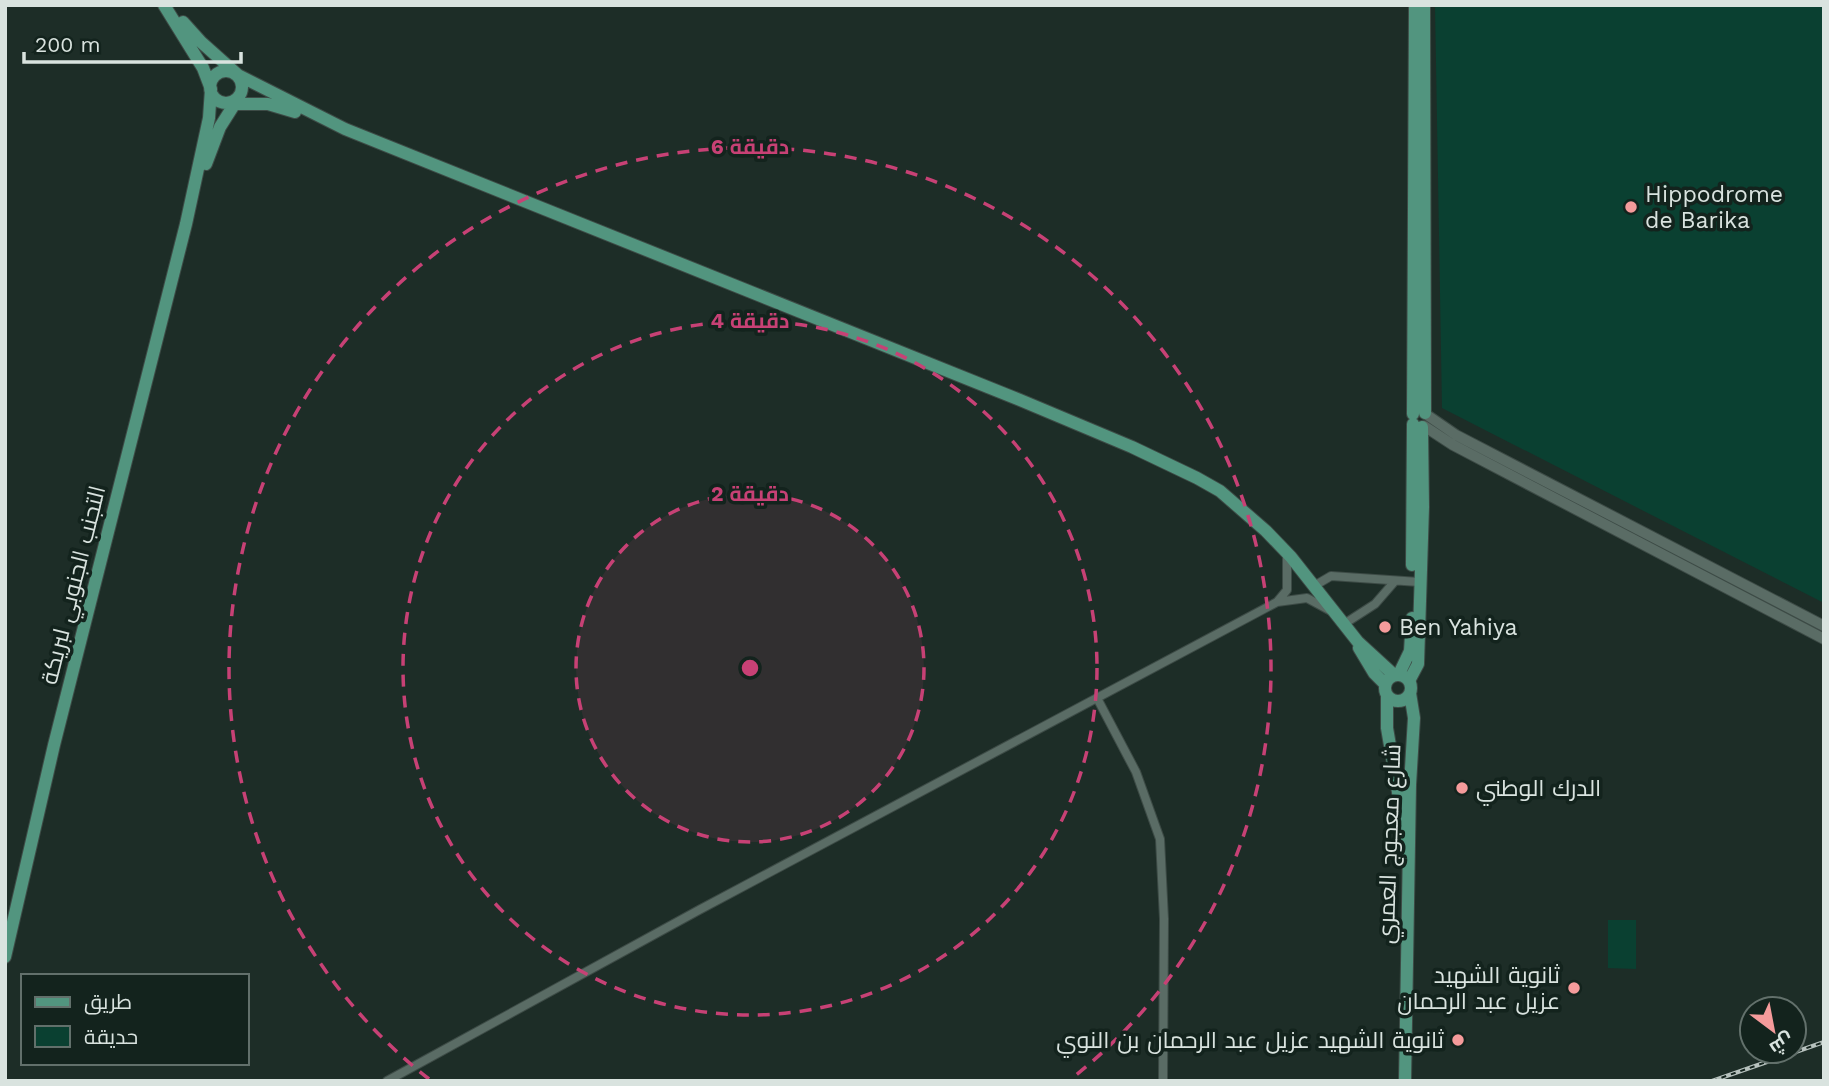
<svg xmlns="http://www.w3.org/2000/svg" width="1829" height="1086" viewBox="0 0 1829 1086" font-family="'Work Sans',Cairo,sans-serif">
<rect width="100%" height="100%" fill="#1d2d27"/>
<path fill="#0a4031" d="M1435 5H1824V603L1442 408Z
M1608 920H1636V969L1608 968Z"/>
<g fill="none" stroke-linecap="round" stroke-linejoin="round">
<defs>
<path id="minor" d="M1287 553V590L1277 602 1307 598 1331 611
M1314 586 1331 576 1419 582
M1344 624 1375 604 1395 581
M1097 698 1136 772 1160 839 1164 919 1163 1081
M387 1081 699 910 1277 602"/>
<path id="tertiary" d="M1427 415 1456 435 1824 626
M1424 426 1453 445 1824 639"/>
<path id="primary" d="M1424 5 1425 413
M183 22 201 42 238 75
M210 87a16 16 0 1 1 32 0a16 16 0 1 1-32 0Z
M232 72 345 129 1020 400 1132 447 1197 478 1220 491 1266 531 1291 557 1358 642 1394 675
M231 104H268L295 112
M206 164 220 127 239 97
M1413 414 1415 5
M1412 565 1413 424
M1359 648 1374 673 1385 684
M1399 674 1410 651 1412 618
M1385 688a13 13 0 1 1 26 0a13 13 0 1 1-26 0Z
M1409 681 1418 664 1423 507 1422 427
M1387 696V728L1398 792 1400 859
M5 957 54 745 186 224 209 118 211 89 203 68 164 5
M1405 1081 1410 785 1414 718 1410 693"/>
</defs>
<use href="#minor" stroke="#3d4b46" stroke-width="10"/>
<use href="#tertiary" stroke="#3d4b46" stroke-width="12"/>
<use href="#primary" stroke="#3d4b46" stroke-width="14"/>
<use href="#minor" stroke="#5a6c65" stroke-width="8"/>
<use href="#tertiary" stroke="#5a6c65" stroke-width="10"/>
<use href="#primary" stroke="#52957f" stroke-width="12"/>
<defs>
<path id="rail" d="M1712 1081 1824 1042"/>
</defs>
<use href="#rail" stroke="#b6c1bd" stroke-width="4.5"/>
<use href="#rail" stroke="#13231d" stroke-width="2" stroke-dasharray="5" stroke-linecap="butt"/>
</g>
<circle cx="750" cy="668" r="174" fill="#c74175" fill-opacity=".12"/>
<g fill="none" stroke="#c74175" stroke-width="3.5" stroke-dasharray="12 9">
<circle cx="750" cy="668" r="174"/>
<circle cx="750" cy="668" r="347"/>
<path d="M429 1079A521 521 0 1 1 1071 1079"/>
</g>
<g fill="#f59b9b" stroke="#13231d" stroke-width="2.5">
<circle cx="1631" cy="207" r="7"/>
<circle cx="1385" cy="627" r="7"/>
<circle cx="1462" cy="788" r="7"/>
<circle cx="1574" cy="988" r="7"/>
<circle cx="1458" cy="1040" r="7"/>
</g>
<g text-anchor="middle" stroke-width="7" stroke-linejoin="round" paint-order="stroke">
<g font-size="23" fill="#d9e3df" stroke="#13231d" text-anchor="start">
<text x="1645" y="202">Hippodrome<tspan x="1645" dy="26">de Barika</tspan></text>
<text x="1399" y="635">Ben Yahiya</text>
<text x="1476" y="796">الدرك الوطني</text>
<text x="1560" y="983" text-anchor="end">ثانوية الشهيد<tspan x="1560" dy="26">عزيل عبد الرحمان</tspan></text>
<text x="1444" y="1048" text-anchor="end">ثانوية الشهيد عزيل عبد الرحمان بن النوي</text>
</g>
<g font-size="23" fill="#d9e3df" stroke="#13231d">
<text transform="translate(73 585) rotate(-76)" y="8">التجنب الجنوبي لبريكة</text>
<text transform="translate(1389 844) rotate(-88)" y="8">شارع معجوج العمري</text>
</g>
</g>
<circle cx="750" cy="668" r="10" fill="#c74175" stroke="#13231d" stroke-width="3.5"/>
<g font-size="21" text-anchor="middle" font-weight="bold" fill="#c74175" stroke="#13231d" stroke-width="7" stroke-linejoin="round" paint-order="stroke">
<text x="750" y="154">6 دقيقة</text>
<text x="750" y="328">4 دقيقة</text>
<text x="750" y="501">2 دقيقة</text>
</g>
<rect width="1829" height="1086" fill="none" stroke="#d9e3df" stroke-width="14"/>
<rect x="21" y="974" width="228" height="91" fill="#13231d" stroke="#62706b" stroke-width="2"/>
<rect x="35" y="997" width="35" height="10" fill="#52957f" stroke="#62706b" stroke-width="2"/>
<text x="84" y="1009" font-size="21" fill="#d9e3df">طريق</text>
<rect x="35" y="1026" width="35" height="21" fill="#0a4031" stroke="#62706b" stroke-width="2"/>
<text x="84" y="1044" font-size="21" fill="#d9e3df">حديقة</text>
<g transform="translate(1773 1030) rotate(148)"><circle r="33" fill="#13231d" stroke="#62706b" stroke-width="2"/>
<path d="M0-5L12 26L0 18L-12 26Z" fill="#f59b9b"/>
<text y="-10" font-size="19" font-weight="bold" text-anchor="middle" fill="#d9e3df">ش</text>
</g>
<path d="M24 52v10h217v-10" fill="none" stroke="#d9e3df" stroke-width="3.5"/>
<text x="35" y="52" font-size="21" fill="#d9e3df" stroke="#13231d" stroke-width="5" paint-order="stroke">200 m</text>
</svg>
